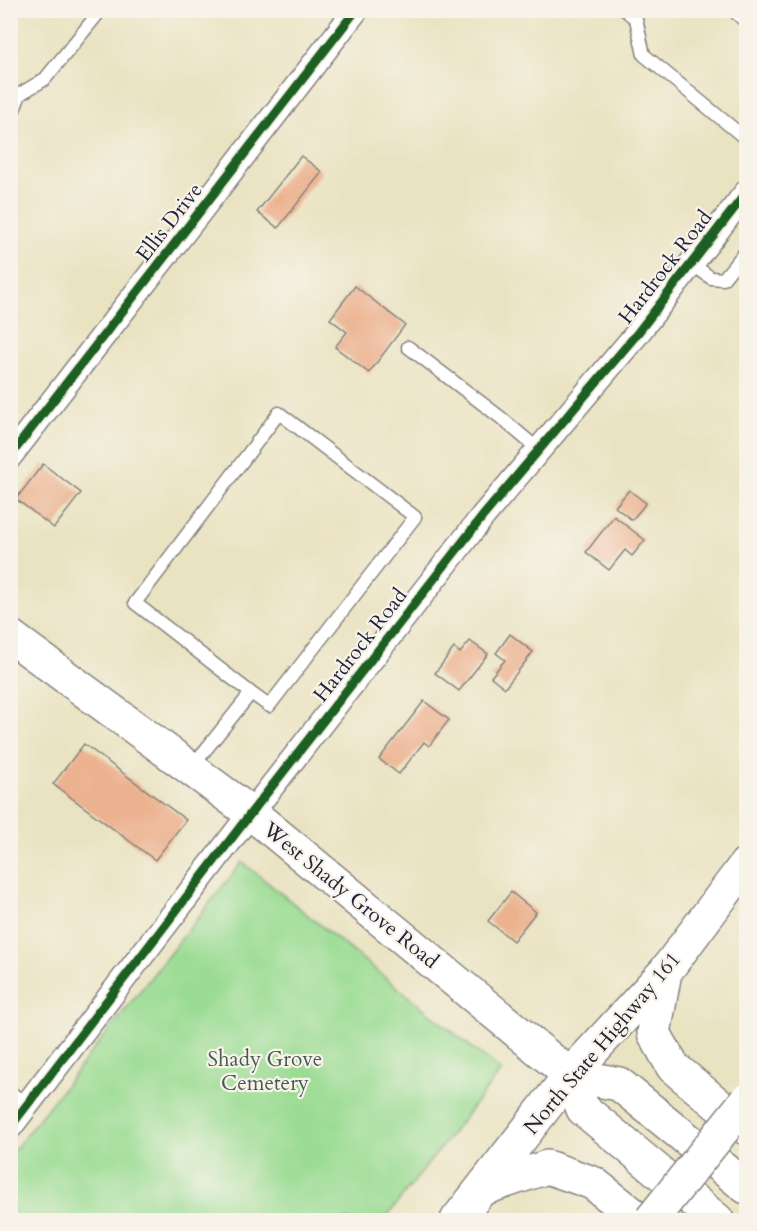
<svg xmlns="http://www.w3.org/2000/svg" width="757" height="1231" viewBox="0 0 757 1231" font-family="Cardo,serif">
<rect width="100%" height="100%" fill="#f7f3e8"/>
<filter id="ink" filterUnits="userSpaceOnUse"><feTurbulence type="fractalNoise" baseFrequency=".0167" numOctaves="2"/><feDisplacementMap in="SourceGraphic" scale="12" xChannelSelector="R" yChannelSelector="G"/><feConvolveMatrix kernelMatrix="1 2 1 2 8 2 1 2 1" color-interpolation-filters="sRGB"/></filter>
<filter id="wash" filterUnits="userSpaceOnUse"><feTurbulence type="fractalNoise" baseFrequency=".008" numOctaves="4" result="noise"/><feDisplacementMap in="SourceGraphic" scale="24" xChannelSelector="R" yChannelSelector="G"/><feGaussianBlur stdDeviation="1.35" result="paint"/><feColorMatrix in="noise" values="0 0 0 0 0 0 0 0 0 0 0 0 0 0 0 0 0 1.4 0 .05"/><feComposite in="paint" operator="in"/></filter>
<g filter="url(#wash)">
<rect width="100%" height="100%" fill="#eae3c2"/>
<path fill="#9adc93" stroke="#5e7f67" stroke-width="1.5" d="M242 862 501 1071 384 1220H17L11 1216V1154Z"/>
<g id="blocks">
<path fill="#ecb18e" d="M301 156 322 172 278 228 257 212Z
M355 286 405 325 369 373 335 347 347 332 330 319Z
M43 464 81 493 54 528 16 499Z
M629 490 646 503 632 520 615 507Z
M614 516 645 540 632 556 625 550 609 570 586 552Z
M510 634 533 652 505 688 491 677 505 660 496 653Z
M470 641 488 654 459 691 435 673 454 648 460 653Z
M424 701 449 720 429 746 424 742 399 774 379 759Z
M84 744 186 820 155 860 53 784Z
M511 892 536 912 513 941 488 921Z"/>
</g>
</g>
<g filter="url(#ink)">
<use href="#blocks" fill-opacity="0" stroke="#86827e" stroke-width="1.5"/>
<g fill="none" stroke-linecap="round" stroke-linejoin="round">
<defs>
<path id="lane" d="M625 10 636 19 644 55 746 139
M733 10 746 22
M10 120 20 94 45 79 101 10
M691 263 711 278 723 279 746 251
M408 347 500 417 539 450
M191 768 251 693 269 706 415 517 279 413 135 603 251 693
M10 1092 28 1105"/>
<path id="street" d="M10 456 356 10
M10 1127 251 813 483 516 636 335 746 193"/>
<path id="secondary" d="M10 636 251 813 570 1075 583 1109 717 1220
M665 972 654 1033 673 1067 746 1128
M570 1075 619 1084 746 1187
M482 1189 547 1167 593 1183 640 1220
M457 1220 570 1075 665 972 746 864"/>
</defs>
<use href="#lane" stroke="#86827e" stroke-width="15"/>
<use href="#street" stroke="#86827e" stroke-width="27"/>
<use href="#secondary" stroke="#86827e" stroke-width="36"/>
<use href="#lane" stroke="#fff" stroke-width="12"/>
<use href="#street" stroke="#fff" stroke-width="24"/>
<use href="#secondary" stroke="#fff" stroke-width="33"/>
<defs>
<path id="highway-bridge" d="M651 1220 746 1101"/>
</defs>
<use href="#highway-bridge" stroke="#86827e" stroke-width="36" stroke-linecap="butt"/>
<use href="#highway-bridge" stroke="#fff" stroke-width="33"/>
<defs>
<path id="cycleway" d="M10 456 356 10
M10 1127 251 813 483 516 636 335 746 193"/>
</defs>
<use href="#cycleway" stroke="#f7f3e8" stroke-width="13"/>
<use href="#cycleway" stroke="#1b5e20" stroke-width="9"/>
</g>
</g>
<g text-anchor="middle" stroke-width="4.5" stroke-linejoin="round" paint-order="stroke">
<g font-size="21" fill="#22223b" stroke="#f7f3e8">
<text transform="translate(169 222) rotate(-52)" y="7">Ellis Drive</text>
<text transform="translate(665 267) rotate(-52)" y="7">Hardrock Road</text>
<text transform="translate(360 645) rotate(-52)" y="7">Hardrock Road</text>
<text transform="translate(351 895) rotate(39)" y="7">West Shady Grove Road</text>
<text transform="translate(602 1043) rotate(-50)" y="7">North State Highway 161</text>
</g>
<g font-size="21" fill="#465a55" stroke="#f7f3e8">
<text x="265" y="1066">Shady Grove<tspan x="265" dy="24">Cemetery</tspan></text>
</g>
</g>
<rect width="757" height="1231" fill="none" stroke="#f7f3e8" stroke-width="36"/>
</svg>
